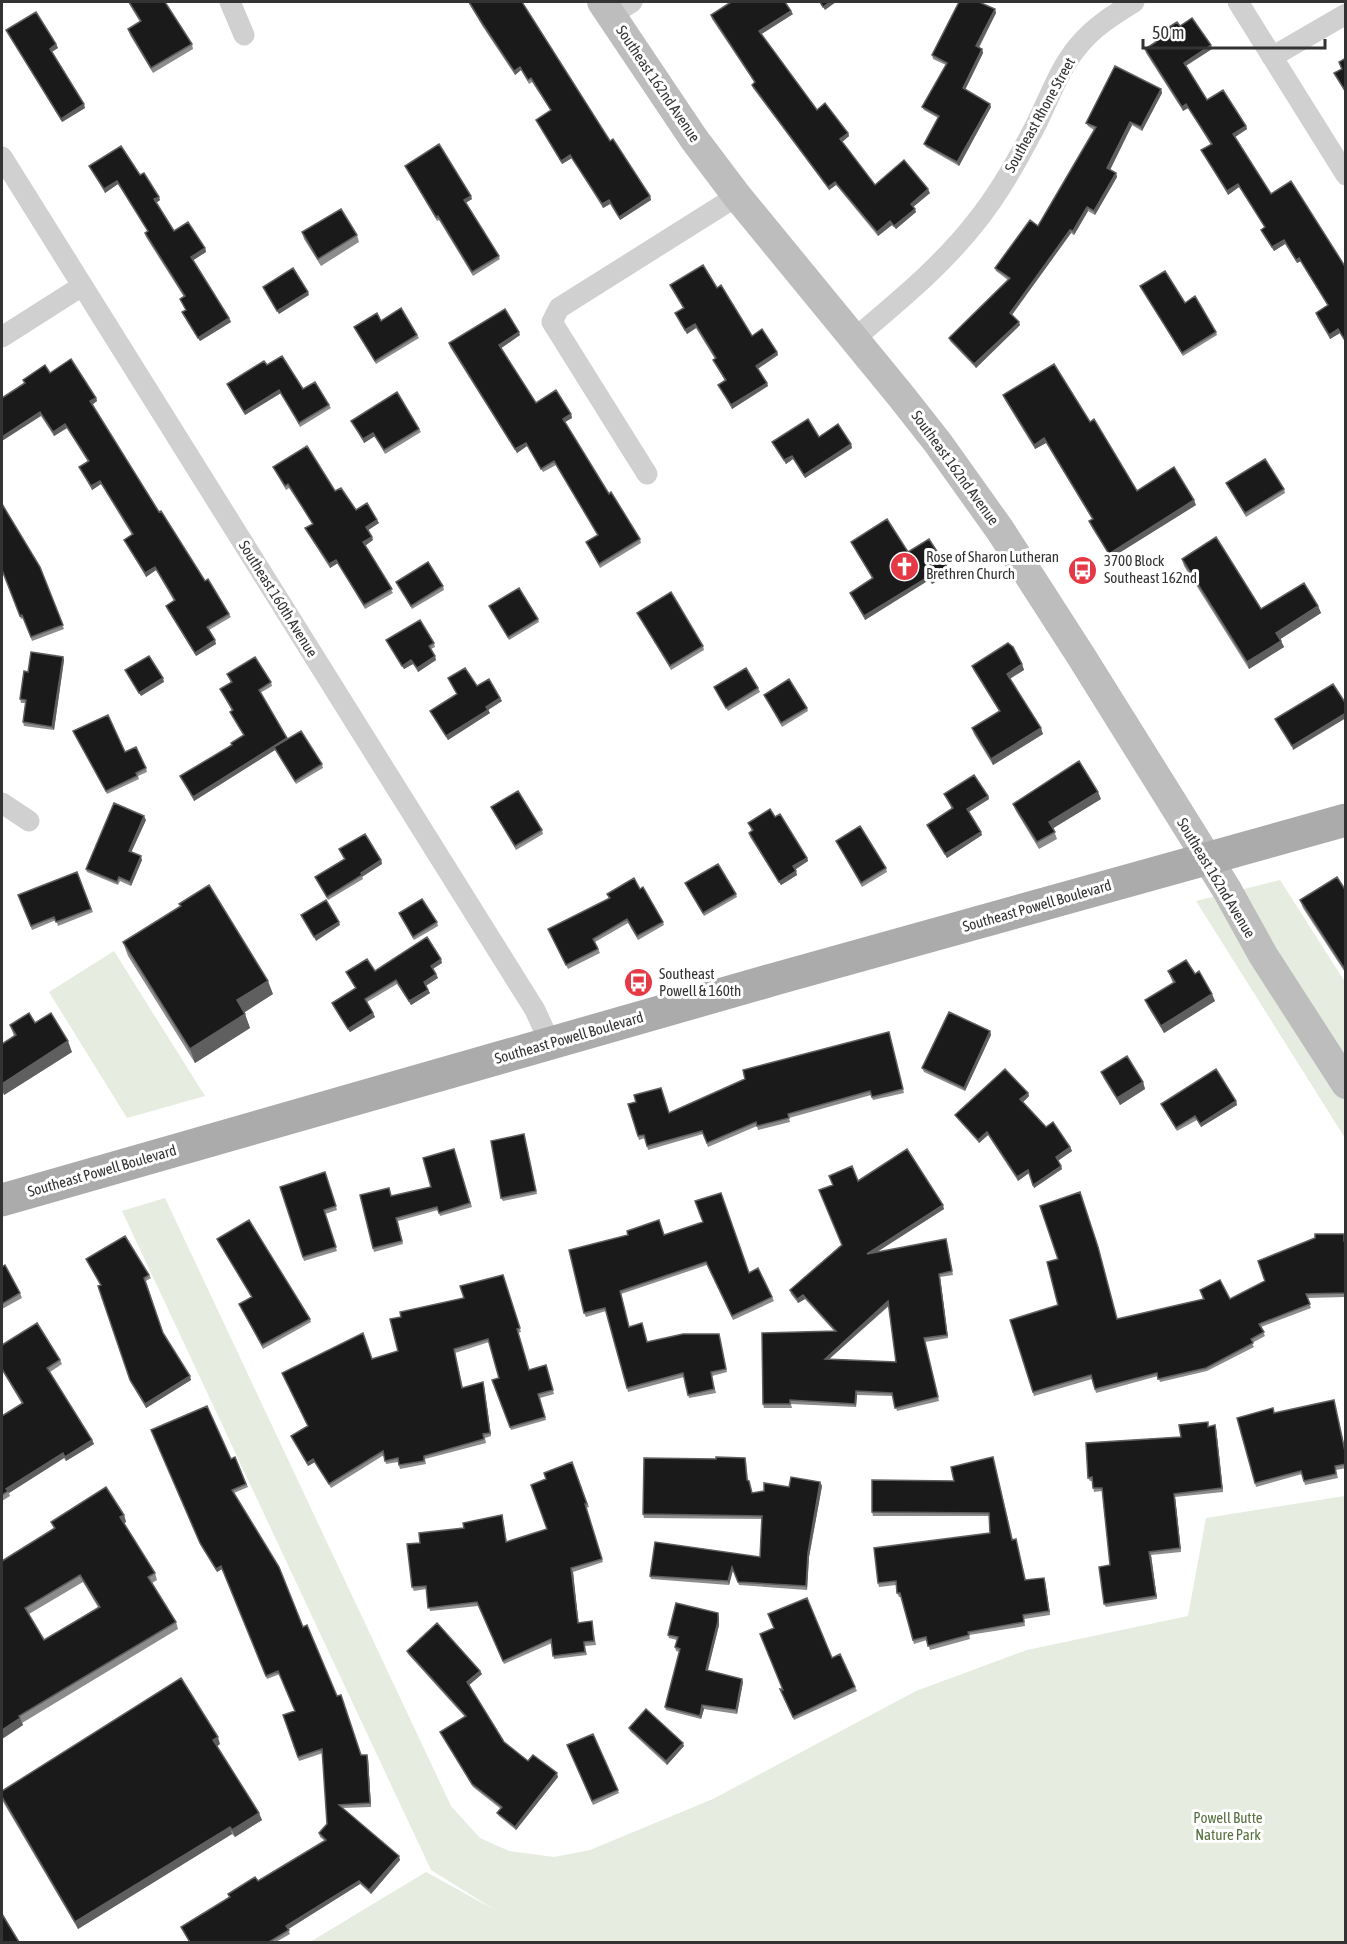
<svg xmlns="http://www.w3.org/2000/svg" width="1347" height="1944" viewBox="0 0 1347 1944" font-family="'Asap Condensed',sans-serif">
<rect width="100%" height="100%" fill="#fff"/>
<path fill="#e6ecdf" d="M1280 880 1345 982V1138L1196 901Z
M114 951 205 1096 127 1118 49 992Z
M165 1198 451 1806 480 1838 509 1851 554 1857 590 1850 713 1799 916 1691 1027 1650 1188 1616 1206 1518 1345 1496V1942H310L426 1872 495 1910 431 1870 122 1211Z"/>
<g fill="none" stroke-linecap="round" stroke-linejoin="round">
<path stroke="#d0d0d0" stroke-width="21" d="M230 2 244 35
M1238 2 1346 175
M611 15 632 2
M1272 57 1346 14
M2 157 535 1010 550 1043
M2 337 82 286
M854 339C897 302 941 267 976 222 997 196 1015 165 1030 136 1047 106 1057 70 1080 44 1095 26 1115 14 1134 2
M647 474 552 322 559 308 737 196
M2 803 29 821"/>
<path stroke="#bdbdbd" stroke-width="30" d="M602 2 694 139 737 196 901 396 938 443 1000 530 1081 656 1227 890 1263 955 1346 1084"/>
<path stroke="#ababab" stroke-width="33" d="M2 1200 775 979 1346 820"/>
</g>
<path fill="#8c8c8c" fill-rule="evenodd" d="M128 2H165L192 44 193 49 153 73 130 35 128 29 140 22Z
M468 2H522L610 141 650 196 651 200 620 220 610 204 603 208 572 158 562 164 536 120 551 111 532 82 529 84 521 70 515 75 483 27Z
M995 9 996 13 979 48 982 49 983 53 965 90 991 107 959 166 926 147 924 144 938 118 924 110 922 107 946 65 933 59 932 55Z
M793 14 761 34 817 110 848 133 849 136 842 142 875 185 930 193 913 207 916 212 896 229 892 225 878 236 836 185 829 190 753 88 752 85 755 83 712 19 711 15Z
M1180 26 1212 49 1186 66 1207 100 1246 126 1247 129 1235 137 1271 194 1346 268V343L1340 333 1330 339 1317 317 1316 313 1328 306 1301 261 1297 263 1285 244 1274 251 1262 233 1261 230 1265 227 1239 187 1228 195 1201 150 1211 145 1188 108 1183 111 1146 53 1145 49 1155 42 1153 37Z
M6 30 56 44 58 48 52 52 85 108 62 122Z
M1346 58V94L1337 79 1334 73 1341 69 1339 62Z
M1161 89 1162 93 1142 131 1132 125 1110 170 1116 173 1117 177 1095 215 1088 211 1074 235 1071 233 1012 315 1020 325 976 368 950 341 949 338 1008 280 996 271 995 268 1038 226 1094 130 1088 126 1086 123Z
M89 166 140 175 160 200 156 203 174 231 205 248 206 252 193 260 229 318 231 322 200 341 182 312 186 310 180 299 184 297 146 237 145 233 148 231 118 184 105 193Z
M405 166 472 199 466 203 500 259 473 276 439 220 437 221Z
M302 232 357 235 359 242 321 266 304 239Z
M670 285 717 288 752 336 777 352 778 355 758 369 768 386 732 409 718 385 725 381 715 364 713 360 715 359 696 328 687 334 677 317 675 313 683 308Z
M1140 286 1216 332 1217 335 1183 356Z
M381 321 417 335 419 338 376 364 354 327Z
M520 335 501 348 536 403 571 414 572 418 565 422 609 494 640 539 641 543 600 568 586 542 598 536 556 465 543 472 527 446 517 453 450 347 449 343Z
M267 365 303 389 329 405 331 408 300 427 281 393 245 415 227 384Z
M50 373 96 398 97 401 92 404 159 512 205 581 229 614 231 617 209 630 216 644 196 656 167 609 166 606 174 601 156 570 146 577 124 540 132 535 101 484 92 490 81 471 79 467 88 462 67 428 54 436 41 416 23 380Z
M1003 395 1090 422 1137 491 1196 505 1111 558 1091 526 1089 521 1092 519 1046 443 1035 449 1005 400Z
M351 421 419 429 421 432 385 454 375 436 364 443Z
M819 437 851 444 852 448 805 478 793 459 786 464 772 442Z
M273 467 335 491 356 510 377 520 379 523 367 530 373 540 365 545 393 593 365 609 338 563 330 568 307 532 305 528 313 524 289 488 286 490Z
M1226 483 1284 489 1285 493 1246 517Z
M2 504 40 567 64 629 32 641 23 618 21 619 5 578 2 572Z
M851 542 908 552 950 573 932 584 929 580 865 620 850 593 872 578Z
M1182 559 1261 609 1318 606 1321 613 1280 639 1284 647 1249 669 1184 566Z
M396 582 443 586 444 590 412 609Z
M489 606 538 619 539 622 509 640Z
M637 613 703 646 704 650 671 670Z
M386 640 434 643 435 647 431 649 436 660 418 672 413 664 404 669Z
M63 657 64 660 54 730 24 726 23 722 26 703H21L20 699 28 672Z
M1022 664 1024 670 1010 679 1043 734 993 765 974 734 972 728 999 711 974 671 972 666Z
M227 674 271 682 272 686 260 693 288 739 322 764 323 768 296 784 275 750 194 801 180 776 232 745 244 735 232 715 230 712 232 711 220 689 231 683Z
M448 678 477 686 500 698 502 701 488 710 490 713 448 740 430 711 457 695Z
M714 687 758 688 760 692 728 711Z
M764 695 807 708 808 711 782 727Z
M73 731 146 768 147 772 138 776 139 779 107 794Z
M944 794 988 796 989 799 969 812 982 835 947 858 927 825 952 809Z
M1101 799 1053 828 1057 839 1039 849 1016 811 1013 804Z
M491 807 542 830 543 834 516 850Z
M775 817 807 858 808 861 795 870 797 875 781 885 750 837 749 833 752 831 748 823Z
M146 820 131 852 142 860 131 886 120 881 118 885 87 872 86 869Z
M836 841 886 868 887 872 862 887Z
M339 849 381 860 382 864 362 876 363 879 328 900 315 877 344 859Z
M77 872 93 912 58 926 56 920 32 930 18 895Z
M685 883 736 894 737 897 704 916Z
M1346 891V974L1303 908 1300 900Z
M607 894 663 922 664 925 638 940 628 923 595 942 600 953 568 969 550 933 609 899Z
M399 913 437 922 438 926 414 940Z
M123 942 273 994 244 1012 250 1028 195 1063 128 956Z
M442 963 433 969 438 978 426 986 430 993 411 1005 397 984 367 1002 375 1017 350 1032 333 1006 332 1003 356 989 346 972 375 971Z
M1168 971 1195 974 1215 1001 1164 1033 1148 1007 1145 1000 1173 983Z
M35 1023 72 1052 4 1095 2 1090V1044L14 1036 10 1025Z
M990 1031 991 1035 965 1091 924 1072 922 1068Z
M889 1032 904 1093 873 1100 871 1095 789 1118 790 1122 758 1130 757 1126 708 1147 703 1134 648 1150 645 1138 639 1140 628 1104 636 1102 669 1113Z
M1101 1072 1143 1082 1145 1089 1120 1105 1104 1079Z
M1028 1093 1029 1096 1023 1102 1046 1127 1070 1147 1072 1151 1058 1161 1062 1169 1034 1188 1029 1173 1018 1181 988 1135 979 1143 957 1118 955 1115Z
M1236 1101 1237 1105 1201 1127 1197 1120 1177 1131 1161 1104Z
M524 1134 537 1194 503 1201 501 1198Z
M454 1149 472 1207 440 1216 438 1210 398 1221 403 1244 374 1252 373 1248 392 1196 431 1187Z
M325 1172 337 1210 325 1214 337 1251 304 1261 280 1187Z
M858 1181 944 1209 877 1252 947 1242 953 1275 940 1277 948 1338 925 1342 939 1401 897 1411 893 1396 857 1395 856 1407 791 1404 792 1408H764L763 1404 834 1331 805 1299 798 1303 791 1294 790 1290 841 1245ZM889 1306 896 1362 829 1359Z
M1344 1234 1345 1237 1346 1297 1307 1298 1311 1308 1261 1327 1265 1336 1252 1343 1254 1347 1207 1371 1160 1382 1158 1376 1096 1393 1092 1379 1034 1396 1010 1320 1058 1305 1117 1319 1203 1299 1200 1290 1230 1299 1265 1281Z
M664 1235 772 1297 774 1301 733 1320 707 1265 621 1294 629 1327 647 1342 719 1334 727 1372 712 1376 716 1393 689 1398 684 1377 628 1392 606 1311 586 1317 584 1313Z
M217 1239 310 1319 311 1322 263 1349 239 1304 252 1297Z
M86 1259 149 1275 151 1278 146 1281 163 1333 191 1380 146 1408 131 1383 98 1286 100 1285Z
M2 1267 20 1293 22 1298 2 1309Z
M503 1275 521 1332 518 1333 529 1370 546 1365 554 1394 540 1398 546 1420 511 1430 492 1380 499 1378 489 1342 455 1353 463 1388 484 1386 491 1436 485 1438 486 1443 425 1459 426 1464 400 1469 398 1462 386 1464 384 1455 331 1488 315 1462 308 1466 291 1436 307 1426 372 1359 398 1351 401 1317 464 1298Z
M2 1345 60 1360 62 1364 50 1372 92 1440 94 1444 66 1461 64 1458 9 1493 10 1496 2 1501V1416L22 1404 2 1370Z
M1334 1400 1346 1453V1468L1336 1470 1338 1478 1305 1485 1302 1474 1256 1487 1237 1418 1274 1413Z
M1209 1426 1216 1428 1223 1492 1175 1497 1181 1552 1151 1555 1157 1599 1106 1607 1104 1604 1110 1565 1102 1491 1094 1492 1092 1481H1090L1088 1478 1181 1437Z
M151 1430 231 1459 235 1457 248 1487 234 1493 303 1627 361 1755 368 1758 371 1807 343 1808 400 1860 371 1894 360 1884 288 1929 290 1934 276 1942H189L181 1927 229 1898 228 1894 258 1881 325 1841 320 1837 319 1833 327 1824 323 1753 299 1761 283 1715 295 1711 280 1674 267 1679 222 1569 217 1572 201 1546Z
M993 1457 1013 1540 1017 1543 1026 1580 1045 1581 1050 1615 1024 1619 1025 1626 969 1635 970 1639 930 1650 927 1640 914 1644 901 1597H899L897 1593 896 1585 879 1587 878 1583 990 1533 989 1516H873L872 1512 954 1481Z
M745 1458 746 1461 748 1481H749L752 1493 820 1482 822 1486 809 1557 807 1590 739 1585 733 1570 729 1585 651 1579 650 1576 760 1557 762 1519 644 1518 643 1514 716 1459Z
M572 1462 589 1507 586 1508 603 1562 573 1572 578 1623 592 1621 596 1645 585 1646 587 1655 554 1659 552 1643 504 1664 478 1606 430 1611 426 1589 414 1591 412 1587 420 1543 464 1528 503 1519 507 1542 547 1529 546 1479Z
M124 1515 126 1522 124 1523 155 1573 157 1580 152 1583 176 1622 178 1629 22 1723 23 1725 2 1739V1561L54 1529 51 1522ZM83 1582 98 1607 44 1640 29 1614Z
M719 1617V1625L708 1670 743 1682 737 1714 704 1709 701 1719 666 1710 665 1707 680 1652 676 1651 675 1647 677 1640 669 1638 668 1635Z
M407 1651 480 1671 482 1674 469 1685 504 1742 528 1761 558 1777 516 1830 499 1816 497 1813 501 1809 473 1787 442 1736 440 1732 465 1717 408 1654Z
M832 1658 855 1687 857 1691 794 1720 781 1692 783 1690Z
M629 1728 684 1746 667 1765 630 1731Z
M593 1734 619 1793 593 1805 567 1745Z
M220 1744 217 1746 262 1820 235 1837 232 1834 78 1929 2 1800V1791Z"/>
<path fill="#5f5f5f" d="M830 2H836L825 10 823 7Z
M995 9 996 13 977 50 976 46Z
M791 11 793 14 760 35 759 31Z
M56 44 58 48 51 52 50 49Z
M1211 45 1212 49 1185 66 1184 63Z
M982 49 983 53 964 92 963 88Z
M520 67 521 70 515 75 514 71Z
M1161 89 1162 93 1142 131 1141 127Z
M84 104 85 108 62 122 61 119Z
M990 104 991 107 959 166 957 162Z
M1186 104 1188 108 1183 111 1182 107Z
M1130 122 1132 125 1109 172 1107 168Z
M1246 126 1247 129 1235 137 1233 134Z
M848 133 849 136 841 143 840 139Z
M570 155 572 158 562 164 561 161Z
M1116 173 1117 177 1095 215 1094 211Z
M117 181 118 184 105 193 104 189Z
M835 182 836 185 829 190 828 187Z
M1238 184 1239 187 1228 195 1227 191Z
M928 189 930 193 912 208 911 204Z
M471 196 472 199 465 203 464 200Z
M650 196 651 200 620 220 619 217Z
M159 197 160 200 156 203 154 199Z
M609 200 610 204 603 208 602 204Z
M1087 207 1088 211 1074 235 1073 231Z
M915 209 916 212 896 229 894 226Z
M890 221 892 225 878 236 877 232Z
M1070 230 1071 233 1011 316 1010 313Z
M1284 240 1285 244 1274 251 1272 247Z
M205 248 206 252 192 261 191 257Z
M1299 258 1301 261 1297 263 1296 260Z
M308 292 309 295 279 314 277 311Z
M229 318 231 322 200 341 198 338Z
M1019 322 1020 325 976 368 974 364Z
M695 324 696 328 687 334 685 330Z
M1338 329 1340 333 1330 339 1329 335Z
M519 332 520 335 500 349 499 345Z
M777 352 778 355 757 369 756 366Z
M767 383 768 386 732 409 731 405Z
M279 390 281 393 245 415 244 412Z
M96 398 97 401 92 405 90 401Z
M40 412 41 416 2 441V437Z
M571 414 572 418 565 422 563 419Z
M65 424 67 428 54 436 53 432Z
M373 433 375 436 364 443 363 439Z
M1044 438 1046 443 1035 449 1034 445Z
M526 443 527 446 517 453 515 449Z
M851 444 852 448 805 478 804 475Z
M792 456 793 459 786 464 784 460Z
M100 481 101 484 92 490 91 486Z
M1194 500 1196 505 1111 558 1109 554Z
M377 520 379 523 367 531 366 527Z
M372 537 373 540 365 546 363 542Z
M336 560 338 563 330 568 329 564Z
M155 567 156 570 146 577 145 573Z
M949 570 950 573 932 584 931 581Z
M928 577 929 580 865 620 864 616Z
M1318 606 1321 613 1279 640 1276 633Z
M215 640 216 644 196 656 195 653Z
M1281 641 1284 647 1249 669 1247 662Z
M435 656 436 660 418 672 417 668Z
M63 657 64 660 54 730 52 727Z
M411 660 413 664 404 669 402 666Z
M1022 664 1024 670 1009 679 1007 674Z
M163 678 164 682 141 696 139 693Z
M500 698 502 701 488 710 490 713 448 740 446 736 486 707Z
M1346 713V718L1293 750 1292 746Z
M1041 728 1043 734 993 765 991 759Z
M287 738 288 741 274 747 275 750 194 801 193 797Z
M1098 792 1101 799 1052 829 1049 822Z
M988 796 989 799 968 812 967 809Z
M144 816 146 820 130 855 129 851Z
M981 832 982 835 947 858 945 854Z
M141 856 142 860 131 886 130 882Z
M807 858 808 861 794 870 793 866Z
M381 860 382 864 362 877 361 873Z
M796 871 797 875 781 885 779 882Z
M339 922 340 925 316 941 314 937Z
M441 959 442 963 432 969 431 966Z
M436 974 438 978 425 986 424 982Z
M268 981 273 994 242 1014 237 1000Z
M428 990 430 993 411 1005 409 1001Z
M1212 994 1215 1001 1164 1033 1161 1026Z
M373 1013 375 1017 350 1032 348 1029Z
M245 1014 250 1028 195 1063 190 1049Z
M990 1031 991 1035 965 1091 964 1088Z
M68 1041 72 1052 4 1095 2 1087V1084Z
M1143 1082 1145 1089 1120 1105 1117 1098Z
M1028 1093 1029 1096 1022 1103 1020 1099Z
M1236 1101 1237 1105 1201 1127 1200 1124Z
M987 1132 988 1135 979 1143 978 1140Z
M1070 1147 1072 1151 1057 1161 1056 1157Z
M1061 1166 1062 1169 1034 1188 1033 1185Z
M1028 1170 1029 1173 1018 1181 1017 1177Z
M943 1205 944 1209 869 1257 867 1254Z
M939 1274 940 1277 948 1338 947 1335Z
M803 1295 805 1299 798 1303 797 1299Z
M888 1301 889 1305 826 1362 825 1359Z
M190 1376 191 1380 146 1408 145 1404Z
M483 1382 484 1386 491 1436 490 1433Z
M856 1391 857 1395 856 1407 855 1404Z
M1215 1425 1216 1428 1223 1492 1222 1488Z
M92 1440 94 1444 66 1461 65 1457Z
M63 1453 64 1458 9 1493 6 1489Z
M313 1459 315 1462 308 1466 307 1463Z
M820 1482 822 1486 809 1557 807 1590 806 1586 808 1553Z
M1174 1494 1175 1497 1181 1552 1180 1548Z
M124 1515 126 1522 123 1524 120 1517Z
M1149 1552 1151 1555 1157 1599 1156 1596Z
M221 1566 222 1569 217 1572 216 1569Z
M732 1567 733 1570 729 1585 728 1581Z
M571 1568 573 1572 579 1626 578 1623Z
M1044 1578 1045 1581 1050 1615 1049 1611Z
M718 1613 719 1617V1625L707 1673 706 1670Z
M480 1671 482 1674 468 1686 467 1682Z
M742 1679 743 1682 737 1714 736 1710Z
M702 1705 704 1709 701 1719 700 1716Z
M20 1718 23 1725 2 1739V1730Z
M218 1737 220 1744 216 1747 213 1740Z
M683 1743 684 1746 667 1765 666 1761Z
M367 1755 368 1758 371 1807 370 1803Z
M557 1773 558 1777 516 1830 515 1827Z
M259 1813 262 1820 235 1837 232 1830Z
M230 1827 232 1834 78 1929 75 1922Z
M399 1856 400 1860 371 1894 369 1890Z
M359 1881 360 1884 287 1930 286 1926Z"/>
<path fill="#1a1a1a" stroke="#5f5f5f" stroke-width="1.5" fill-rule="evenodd" d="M129 2H165L192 44 151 68 128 29 141 21Z
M469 2H522L610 141 613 139 650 196 619 217 609 200 602 204 570 155 561 161 536 120 551 110 531 78 528 80 520 67 514 71 482 23Z
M731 2H785L791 11 759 31 817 110 825 103 848 133 840 139 875 185 904 160 928 189 911 204 915 209 894 226 890 221 877 232 835 182 828 187 752 85 755 82 711 15Z
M820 2H830L823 7Z
M959 2H979L995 9 976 46 982 49 963 88 990 104 957 162 924 144 939 116 922 107 947 63 932 55Z
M36 12 56 44 50 49 84 104 61 119 6 30Z
M1192 18 1211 45 1184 63 1207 100 1223 90 1246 126 1233 134 1271 194 1291 181 1346 268V342L1338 329 1329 335 1316 313 1328 305 1299 258 1296 260 1284 240 1272 247 1261 230 1265 227 1238 184 1227 191 1201 150 1212 144 1186 104 1182 107 1145 49 1156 42 1153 37 1177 22 1180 26Z
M1346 58V92L1334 73 1342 69 1339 62Z
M1115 66 1161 89 1141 127 1130 122 1107 168 1116 173 1094 211 1087 207 1073 231 1070 230 1010 313 1019 322 974 364 949 338 1010 278 995 268 1030 220 1038 226 1096 127 1086 123Z
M439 144 471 196 464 200 499 256 472 272 438 216 436 217 405 166Z
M121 146 140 175 144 173 159 197 154 199 174 231 188 222 205 248 191 257 229 318 198 338 182 312 186 310 180 299 185 296 145 233 148 231 117 181 104 189 89 166Z
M341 209 357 235 318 259 302 232Z
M703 265 717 288 721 285 752 336 762 329 777 352 756 366 767 383 731 405 718 385 726 380 713 360 716 358 695 324 685 330 675 313 684 308 670 285Z
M293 268 308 292 277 311 263 287Z
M1165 271 1185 303 1195 296 1216 332 1182 353 1140 286Z
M401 308 417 335 375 361 354 327 377 313 381 321Z
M505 309 519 332 499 345 536 403 556 390 571 414 563 419 609 494 611 492 640 539 599 564 586 542 598 535 554 461 541 469 526 443 515 449 449 343Z
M282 356 303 389 315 382 329 405 299 423 279 390 244 412 227 384 264 361 267 365Z
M71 359 96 398 90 401 159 512 161 511 205 581 208 579 229 614 207 627 215 640 195 653 166 606 175 600 155 567 145 573 124 540 133 534 100 481 91 486 79 467 89 461 65 424 53 432 40 412 2 437V398L25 383 23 380 45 365 50 373Z
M1054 364 1090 422 1094 419 1137 491 1174 467 1194 500 1109 554 1089 521 1093 519 1044 438 1034 445 1003 395Z
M397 392 419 429 384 450 373 433 363 439 351 421Z
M808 419 819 437 838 424 851 444 804 475 792 456 784 460 772 442Z
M307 446 335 491 341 488 356 510 367 503 377 520 366 527 372 537 363 542 392 589 364 605 336 560 329 564 305 528 313 524 288 484 285 486 273 467Z
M1265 459 1284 489 1245 513 1226 483Z
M2 504 40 567 63 625 31 637 22 615 20 616 4 575 2 570Z
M887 519 908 552 929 539 949 570 931 581 928 577 864 616 850 593 873 578 851 542Z
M1216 537 1261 609 1304 583 1318 606 1276 633 1281 641 1247 662 1182 559Z
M428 562 443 586 411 606 396 582Z
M519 588 538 619 508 637 489 606Z
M671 592 703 646 670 666 637 613Z
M420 620 434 643 429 646 435 656 417 668 411 660 402 666 386 640Z
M1008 643 1013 647 1022 664 1007 674 1041 728 991 759 972 728 1000 711 972 666Z
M31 652 63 657 52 727 23 722 26 700 20 699 24 671 28 672Z
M149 656 163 678 139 693 125 670Z
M255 657 271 682 259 690 287 738 193 797 180 776 232 745 231 743 244 735 230 712 233 710 220 689 232 682 227 674Z
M465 668 477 686 489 679 500 698 486 707 488 710 446 736 430 711 457 694 448 678Z
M746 668 758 688 726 708 714 687Z
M789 679 807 708 781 723 764 695Z
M1333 684 1346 704V713L1292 746 1275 719Z
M108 715 125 752 136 747 146 768 136 773 137 776 106 791 73 731Z
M301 731 322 764 295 781 274 747Z
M1079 761 1098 792 1049 822 1055 832 1037 842 1013 804Z
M974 775 988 796 967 809 981 832 945 854 927 825 953 808 944 794Z
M518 791 542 830 515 846 491 807Z
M114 803 144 816 129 851 141 856 130 882 119 877 117 882 86 869Z
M770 809 775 817 780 814 807 858 793 866 796 871 779 882 749 833 753 830 748 823Z
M860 826 886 868 861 883 836 841Z
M365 834 381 860 361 873 362 875 327 897 315 877 345 859 339 849Z
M718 864 736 894 703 913 685 883Z
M77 872 91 909 56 922 54 917 31 926 18 895Z
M1337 877 1346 891V971L1300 900Z
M634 878 640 889 643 887 663 922 637 936 627 919 593 939 598 949 566 965 548 929 610 898 607 894Z
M209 885 268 981 237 1000 245 1014 190 1049 123 942 181 906 179 904Z
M422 899 437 922 413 937 399 913Z
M326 900 339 922 314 937 301 915Z
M427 937 441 959 431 966 436 974 424 982 428 990 409 1001 396 980 365 999 373 1013 348 1029 332 1003 356 988 346 972 367 959 375 971Z
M1186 960 1195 974 1199 971 1212 994 1161 1026 1145 1000 1175 982 1168 971Z
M949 1012 990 1031 964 1088 922 1068Z
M29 1013 35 1023 51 1013 68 1041 2 1084V1044L16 1035 10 1025Z
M889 1032 903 1089 872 1097 870 1091 788 1114 789 1118 757 1126 756 1122 707 1143 702 1131 647 1146 644 1135 638 1136 628 1104 636 1102 634 1095 661 1088 669 1113 745 1079 743 1070Z
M1127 1056 1143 1082 1117 1098 1101 1072Z
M1005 1069 1028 1093 1020 1099 1046 1127 1053 1122 1070 1147 1056 1157 1061 1166 1033 1185 1028 1170 1017 1177 987 1132 978 1140 955 1115Z
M1216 1069 1236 1101 1200 1124 1195 1116 1176 1128 1161 1104Z
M524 1134 536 1191 501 1198 491 1141Z
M454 1149 470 1203 439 1213 437 1207 396 1218 402 1241 373 1248 360 1195 389 1188 391 1196 431 1187 423 1158Z
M907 1149 943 1205 867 1254 946 1239 952 1271 939 1274 947 1335 924 1338 938 1397 895 1408 892 1393 856 1391 855 1404 790 1400V1404H763L762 1333 836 1331 803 1295 797 1299 790 1290 842 1245 819 1190 833 1185 829 1176 852 1166 858 1181ZM888 1301 896 1362 825 1359Z
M325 1172 336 1206 324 1210 336 1247 303 1257 280 1187Z
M1080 1192 1098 1247 1117 1319 1204 1299 1200 1290 1220 1280 1230 1299 1265 1281 1258 1261 1315 1238V1234H1344V1241H1346V1293L1306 1294 1310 1304 1259 1324 1264 1332 1251 1339 1253 1343 1206 1368 1158 1379 1157 1373 1095 1389 1091 1375 1033 1392 1010 1320 1058 1305 1047 1262 1058 1259 1040 1206Z
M721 1193 749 1273 758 1268 772 1297 732 1316 706 1262 620 1291 629 1327 642 1323 647 1342 683 1334H719L726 1369 711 1372 714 1389 688 1395 683 1373 627 1388 605 1308 584 1313 569 1250 628 1235 627 1231 659 1220 664 1235 703 1222 695 1201Z
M249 1220 310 1319 262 1345 239 1304 252 1297 217 1239Z
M125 1236 149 1275 144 1278 163 1333 190 1376 145 1404 130 1380 98 1286 101 1285 86 1259Z
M5 1265 20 1293 2 1304V1267Z
M503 1275 520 1328 517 1329 529 1370 546 1365 553 1390 538 1394 545 1417 510 1427 492 1380 499 1378 488 1339 454 1349 462 1388 483 1382 490 1433 483 1434 484 1439 424 1456V1461L399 1465 398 1458 385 1461 383 1451 329 1484 313 1459 307 1463 291 1436 308 1426 282 1373 363 1333 372 1359 398 1351 390 1319 401 1317 400 1312 464 1298 460 1286Z
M37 1323 60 1360 47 1368 92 1440 65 1457 63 1453 6 1489 8 1491 2 1495V1416L23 1403 2 1369V1345Z
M1334 1400 1346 1456V1464L1335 1466 1336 1474 1304 1481 1301 1471 1255 1483 1237 1418 1273 1408 1274 1413Z
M207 1406 231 1459 235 1457 246 1484 232 1490 279 1567 303 1627 307 1625 337 1696 341 1695 361 1755H367L370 1803 339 1805 399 1856 369 1890 359 1881 286 1926 289 1930 269 1942H189H190L181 1927 230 1897 228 1894 255 1877 258 1881 326 1840 319 1833 327 1824 322 1749 298 1757 283 1715 295 1711 278 1671 266 1676 221 1566 216 1569 200 1543 151 1430Z
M1208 1422V1427L1215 1425 1222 1488 1174 1494 1180 1548 1149 1552 1156 1596 1104 1604 1099 1567 1110 1565 1102 1488H1093L1092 1477 1088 1478 1086 1443 1181 1437 1179 1425Z
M716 1457 745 1458 747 1480 749 1481 752 1493 764 1491V1483L789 1487 791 1477 820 1482 808 1553 806 1586 738 1582 732 1567 728 1581 650 1576 655 1542 760 1557 762 1516 643 1514 644 1458 716 1459Z
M993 1457 1012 1540 1016 1539 1025 1580 1044 1578 1049 1611 1023 1615 1024 1622 968 1632 969 1635 928 1646 926 1637 913 1640 900 1593H897L896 1581 878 1583 874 1548 990 1533 989 1513 872 1512V1480L954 1481 951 1467Z
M572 1462 587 1504H585L602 1559 571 1568 578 1623 592 1621 594 1641 584 1642 585 1652 553 1656 551 1639 503 1661 477 1602 428 1608 426 1586 412 1587 407 1544 420 1543 419 1533 464 1528 463 1523 502 1515 506 1542 547 1529 531 1485 546 1479 544 1473Z
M106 1487 124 1515 120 1517 155 1573 148 1577 176 1622 19 1716 20 1718 2 1730V1561L55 1528 51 1522ZM80 1575 100 1607 44 1640 25 1608Z
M807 1598 832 1658 840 1654 855 1687 793 1717 780 1689 783 1690 760 1634 774 1628 768 1614Z
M676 1603 718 1613V1621L706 1670 742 1679 736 1710 702 1705 700 1716 665 1707 680 1649 675 1647 678 1637 668 1635Z
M437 1623 480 1671 467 1682 504 1742 528 1761 533 1755 557 1773 515 1827 497 1813 502 1807 472 1784 440 1732 466 1716 407 1651Z
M181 1678 218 1737 213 1740 259 1813 232 1830 230 1827 75 1922 2 1797V1791Z
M646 1709 683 1743 666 1761 629 1728Z
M593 1734 618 1790 592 1801 567 1745Z
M2 1914 19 1942H2Z"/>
<defs>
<symbol id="church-disc" viewBox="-11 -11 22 22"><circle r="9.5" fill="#e63946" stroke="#fff"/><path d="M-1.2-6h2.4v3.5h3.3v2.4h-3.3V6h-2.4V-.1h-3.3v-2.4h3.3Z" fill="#fff"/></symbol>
<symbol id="bus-disc" viewBox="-11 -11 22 22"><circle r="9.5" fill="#e63946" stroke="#fff"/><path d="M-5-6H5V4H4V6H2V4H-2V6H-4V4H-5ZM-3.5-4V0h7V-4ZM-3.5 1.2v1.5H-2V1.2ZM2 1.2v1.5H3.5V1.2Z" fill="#fff"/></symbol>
</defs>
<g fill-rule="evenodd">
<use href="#church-disc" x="888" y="550" width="33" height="33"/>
<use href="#bus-disc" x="1066" y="554" width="33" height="33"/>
<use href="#bus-disc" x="622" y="966" width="33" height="33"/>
</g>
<g text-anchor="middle" stroke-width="6" stroke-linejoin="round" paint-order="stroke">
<g font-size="15" fill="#333" stroke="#fff">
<text transform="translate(658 84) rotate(56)" y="5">Southeast 162nd Avenue</text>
<text transform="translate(1040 115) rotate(-61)" y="5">Southeast Rhone Street</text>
<text transform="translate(955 468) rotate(54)" y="5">Southeast 162nd Avenue</text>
<text transform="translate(278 599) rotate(58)" y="5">Southeast 160th Avenue</text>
<text transform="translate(1216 878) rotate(59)" y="5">Southeast 162nd Avenue</text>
<text transform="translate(1037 906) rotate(-16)" y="5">Southeast Powell Boulevard</text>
<text transform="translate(569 1038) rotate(-16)" y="5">Southeast Powell Boulevard</text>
<text transform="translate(102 1171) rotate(-16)" y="5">Southeast Powell Boulevard</text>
</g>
<g font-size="15" fill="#333" stroke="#fff" text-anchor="start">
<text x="926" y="562">Rose of Sharon Lutheran<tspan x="926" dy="17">Brethren Church</tspan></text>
<text x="1104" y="566">3700 Block<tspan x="1104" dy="17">Southeast 162nd</tspan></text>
<text x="659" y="979">Southeast<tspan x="659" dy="17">Powell &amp; 160th</tspan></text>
</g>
<g font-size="15" fill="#56703f" stroke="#fff">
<text x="1228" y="1823">Powell Butte<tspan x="1228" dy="17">Nature Park</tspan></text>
</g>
</g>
<rect width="1347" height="1944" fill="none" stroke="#333333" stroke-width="6"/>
<path d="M1143 39v9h182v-9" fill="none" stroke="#333333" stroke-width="3"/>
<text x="1152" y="39" font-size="18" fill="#333333" stroke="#ffffff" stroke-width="4.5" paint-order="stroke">50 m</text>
</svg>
